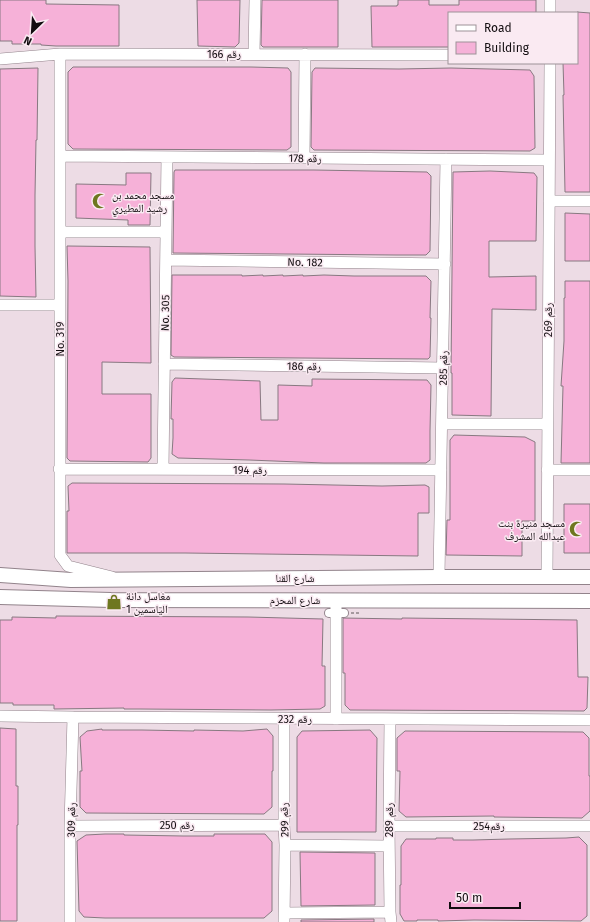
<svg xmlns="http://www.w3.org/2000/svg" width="590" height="922" viewBox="0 0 590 922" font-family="'Fira Sans','Noto Naskh Arabic',sans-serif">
<rect width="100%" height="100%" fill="#eddce5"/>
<path fill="#f6b1d8" stroke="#887981" d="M0 0H46V4L119 5V46H56L41 45V44H12V41H0Z
M197 0H240L239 43 235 47 198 46Z
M262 0H338V47H263L261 45Z
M398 0H429V5H459V0H536V13H449V47H372L371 6H397V5H398Z
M577 12 590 13V192H565L563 95H564L563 63H577Z
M73 67H251L288 68 291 72V147L287 150 73 149 68 144V72Z
M38 68 37 140H36L35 195V246L36 297 0 296V69Z
M315 68 399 69 451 68 530 70 534 76 535 148 530 151 314 150 311 147 312 72Z
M175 170H314L427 172 431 176 430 251 426 255H396L173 253 174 172Z
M490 171 534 173 537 177 536 241H489V277L536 276V310L492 309 491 416 452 415V373H451L453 172Z
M126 173H151L150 225H128V220L76 218V184L126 185Z
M565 213 590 214V261H565Z
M67 246 150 247 151 363 102 362V394H151V458L148 462 70 461 67 458 68 281Z
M172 275H242V276L263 275V276L283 275V276L303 275V276L324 275 354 276H426L431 281 430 318H431L430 357 428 359 174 357 171 355Z
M565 281H590V463H561L563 386H561L564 341V298H565Z
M175 378 260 381 261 420H278V385L312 386V379L427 380 431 385 430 431V460L426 463H324L249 460 178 458 172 454 173 438V419H171L172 382Z
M454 435 525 437 535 442V521H522V556L446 555 447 520H450V440Z
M72 483 284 484 382 486 425 485 429 487V513H418V556L185 553H67V511H69L68 486Z
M564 504H590V553H564Z
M56 616 248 617 323 619 322 666H325V706L320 709 271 710 140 709H124V708L54 709V705H13V703H0V620H12V617L56 618Z
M343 618 402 619V618L577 620 578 677H588L587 708 584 711 350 710 345 705V673H343Z
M0 728 16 729V786H18V825H17V921H0Z
M102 729V730H142L194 731V730L243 731 267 729 273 736V771H272V807L264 814 86 813 80 807V771H82L80 737 87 731Z
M370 730 377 738 376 832H297V737L302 731Z
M405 731 583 732 589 738V776H590V811L582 818 494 817V816L406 817 399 811 400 771H397V738Z
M105 834H124V835L183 836H214V834H265L272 842V911L264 918H105L84 917 79 911 77 841 86 835Z
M579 837 587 845V916L581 921 474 920 438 921V920H417V921H404L400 914V885H401V846L406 839H436V838H453V840H473L509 839 566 838Z
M300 852 375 853V905L301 906Z
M374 919V922H301V920Z"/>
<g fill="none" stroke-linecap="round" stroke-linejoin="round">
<defs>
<path id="pedestrian" d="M329 613H344"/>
<path id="minor" d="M550 13V0
M60 54V555L68 566 112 577
M254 54 255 0
M0 59 60 54 449 55
M60 156 549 160
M304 158 305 54
M549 201H590
M60 232H166
M166 260 445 264
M0 305H60
M164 364 443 368
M442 424H547
M59 469 441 470
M163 469 167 157
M547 470H590
M439 577 446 159
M547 577 550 63
M336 600V719
M0 716 73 717 590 720
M284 719V825L285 845 284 922
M390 719 389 826 390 912 391 922
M70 826 284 825
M389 826H590
M285 845 389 846
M284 913 390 912
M70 922V826L73 717"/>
<path id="tertiary" d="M0 575 71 580 439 577H590
M0 597 111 600 590 601"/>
</defs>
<use href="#pedestrian" stroke="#92838b" stroke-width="10"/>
<use href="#minor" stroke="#92838b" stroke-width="12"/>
<use href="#tertiary" stroke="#92838b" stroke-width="16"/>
<path stroke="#8e8288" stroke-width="1.5" stroke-dasharray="3 2" stroke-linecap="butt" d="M351 613H359"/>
<use href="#pedestrian" stroke="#fff" stroke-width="8"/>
<use href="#minor" stroke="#fff" stroke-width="11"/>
<use href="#tertiary" stroke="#fff" stroke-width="14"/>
</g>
<defs>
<symbol id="mosque-bare" viewBox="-9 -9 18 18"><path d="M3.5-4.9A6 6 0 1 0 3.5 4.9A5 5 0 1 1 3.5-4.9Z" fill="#6e7720" stroke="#faeaf2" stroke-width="2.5" paint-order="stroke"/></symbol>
<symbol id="shop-bare" viewBox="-9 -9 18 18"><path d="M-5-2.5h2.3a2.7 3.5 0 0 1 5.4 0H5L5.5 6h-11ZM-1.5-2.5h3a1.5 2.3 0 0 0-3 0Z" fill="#6e7720" stroke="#faeaf2" stroke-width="2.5" paint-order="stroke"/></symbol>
</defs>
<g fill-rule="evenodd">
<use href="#mosque-bare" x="89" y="190" width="22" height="22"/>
<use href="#mosque-bare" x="566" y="518" width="22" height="22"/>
<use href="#shop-bare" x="103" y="591" width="22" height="22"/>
</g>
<g text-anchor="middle" stroke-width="3" stroke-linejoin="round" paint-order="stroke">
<g font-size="11" fill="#120d10" stroke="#faeaf2">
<text x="224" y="58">رقم 166</text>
<text transform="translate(305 158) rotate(1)" y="4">رقم 178</text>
<text transform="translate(305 262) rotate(1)" y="4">No. 182</text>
<text transform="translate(165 313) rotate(-89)" y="4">No. 305</text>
<text transform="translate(548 320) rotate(-90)" y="4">رقم 269</text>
<text transform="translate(60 339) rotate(-90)" y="4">No. 319</text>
<text transform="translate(304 366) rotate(1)" y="4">رقم 186</text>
<text transform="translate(443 368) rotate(-89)" y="4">رقم 285</text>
<text x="250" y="474">رقم 194</text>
<text x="295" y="582">شارع القنا</text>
<text x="295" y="604">شارع المحزم</text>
<text x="295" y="723">رقم 232</text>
<text transform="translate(71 820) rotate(-89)" y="4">رقم 309</text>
<text transform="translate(284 820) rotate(-92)" y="4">رقم 299</text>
<text transform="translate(389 820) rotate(-90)" y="4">رقم 289</text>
<text x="177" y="829">رقم 250</text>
<text x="489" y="830">رقم254</text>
</g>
<g font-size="11" fill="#120d10" stroke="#faeaf2" text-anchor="start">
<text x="112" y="199">مسجد محمد بن<tspan x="112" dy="13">رشيد المطيري</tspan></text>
<text x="565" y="527" text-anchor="end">مسجد منيرة بنت<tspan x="565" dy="13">عبدالله المشرف</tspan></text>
<text x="126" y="600">مغاسل دانة<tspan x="126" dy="13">الياسمين 1</tspan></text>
</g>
</g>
<rect x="448" y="12" width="130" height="52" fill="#faeaf2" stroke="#9d9298"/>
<rect x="456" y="25" width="20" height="6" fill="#ffffff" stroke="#9d9298"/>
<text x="484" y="32" font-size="12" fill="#120d10">Road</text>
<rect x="456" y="42" width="20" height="12" fill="#f6b1d8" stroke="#9d9298"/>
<text x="484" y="52" font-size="12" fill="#120d10">Building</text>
<g transform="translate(32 32) rotate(205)" stroke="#faeaf2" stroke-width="3" paint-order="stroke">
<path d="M0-3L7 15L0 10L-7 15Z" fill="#120d10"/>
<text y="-6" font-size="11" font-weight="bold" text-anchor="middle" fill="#120d10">N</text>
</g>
<path d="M450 902v6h70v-6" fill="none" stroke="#120d10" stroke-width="2"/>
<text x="456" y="902" font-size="12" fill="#120d10" stroke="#faeaf2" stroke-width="3" paint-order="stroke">50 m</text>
</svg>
